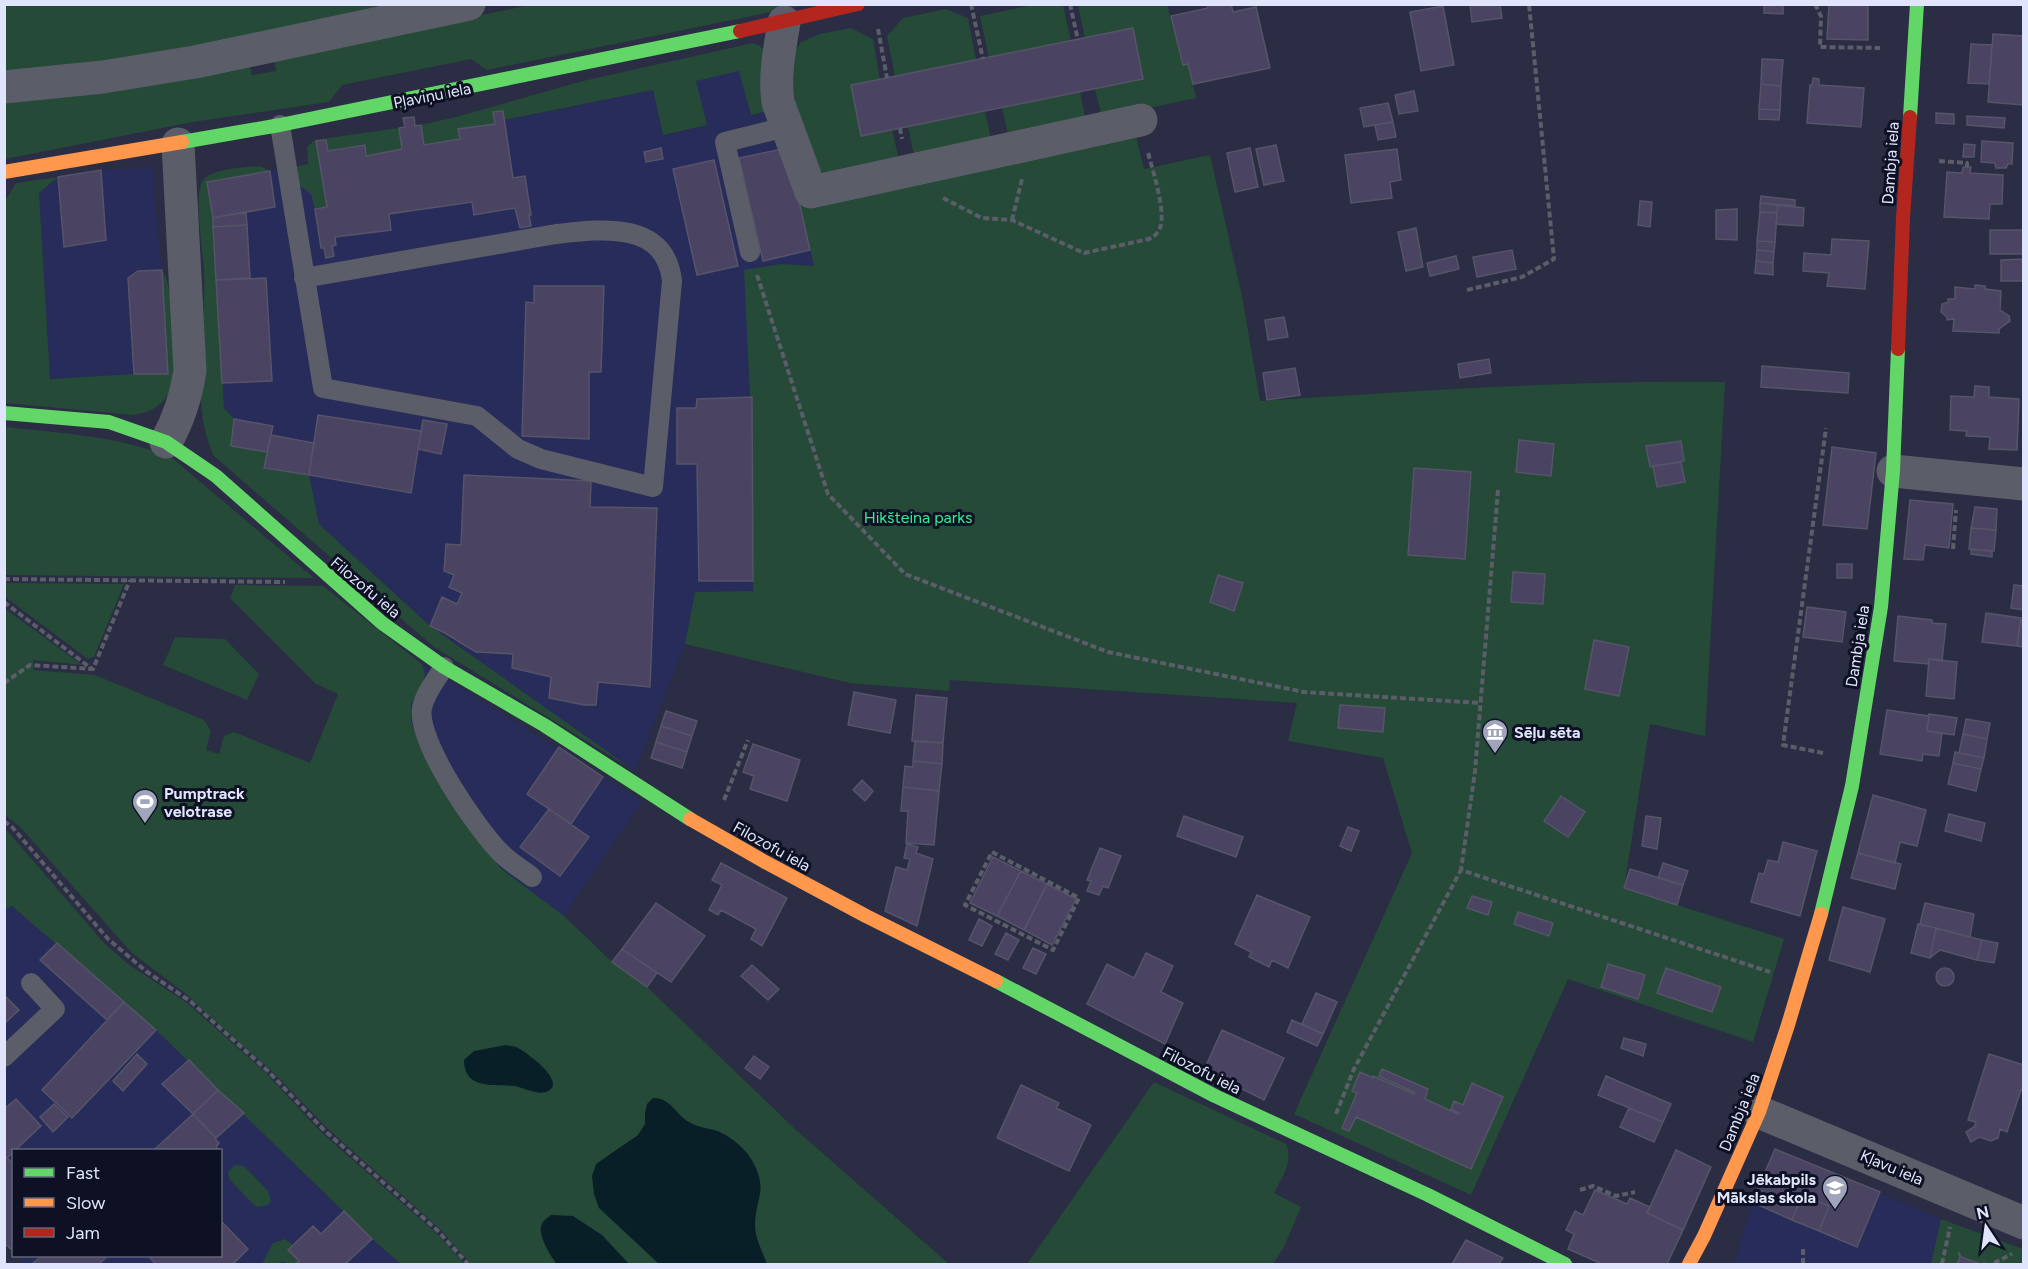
<svg xmlns="http://www.w3.org/2000/svg" width="2028" height="1269" viewBox="0 0 2028 1269" font-family="Figtree,sans-serif">
<rect width="100%" height="100%" fill="#2a2d44"/>
<path fill="#272c5a" d="M792 60 814 267 781 264 752 397 753 591 695 592 685 644 635 771 430 626 319 524 308 475 264 468 231 446 234 419 224 408 213 218 207 182 319 162 316 141 326 140 328 150 365 145 366 155 402 149 399 128 404 127 403 118 414 117 415 125H421L424 145 459 139 458 129 494 124 493 112 505 120 653 90 663 135 707 125 696 80Z
M152 168 161 264 168 374H134L50 379 39 193 58 177 101 170Z
M422 664 642 801 564 916 500 868 454 804 418 742 411 721V703L421 687Z
M12 906 156 1030 372 1239 401 1264H25L17 1256H220V1150H14L13 1252 5 1243 4 909Z
M1775 1149 1941 1219 1931 1264H1734L1752 1202Z"/>
<path fill="#254a37" d="M5 5H412L120 63 5 76Z
M530 5H805L487 70 471 59 342 85 329 102 193 122 5 159V99L249 63 252 75 276 71 274 58Z
M1032 5H1063L1071 41 989 58 980 16Z
M1078 5H1167L1183 64H1188L1196 98 1102 118 1095 89 1143 79 1085 38Z
M946 9 968 18 976 60 895 76 887 36 903 18Z
M851 28 873 39 880 80 851 86 861 136 892 130 900 164 831 176 821 172 813 165 788 74 795 51 801 42 820 34Z
M753 43 760 46 765 52 766 105 764 112 751 115 739 71 696 81 707 125 663 135 653 90 504 120 493 112 495 124 459 129 460 139 424 145 421 125 456 117 583 81Z
M1080 92 1086 122 1009 139 1002 108Z
M985 112 992 143 915 160 908 127Z
M399 128 402 149 367 156 364 145 328 151 326 140 317 141 327 207 315 209 311 194 292 180 289 168 308 164 307 147 315 140Z
M1135 132 1144 169 1210 155 1242 296 1260 401C1415 391 1570 380 1725 382L1705 736 1650 724 1624 888 1784 939 1753 1042 1568 979 1471 1195 1294 1114 1412 853 1383 758 1288 741 1297 703 950 680 949 691 850 683 685 644 695 592 753 591 752 398 750 397 744 270 781 264 814 266 800 204Z
M260 166 270 171 207 182 213 218 224 408 234 419 231 446 267 452 265 468 309 475 319 524 430 626 635 771 434 647 214 456C188 402 207 329 204 270 203 252 193 193 203 180 214 168 246 167 260 166Z
M58 177 39 193 50 379 134 374H168L162 270C170 277 178 348 176 362 175 371 172 386 168 394 160 408 148 413 133 415L5 403V201L16 183Z
M5 427C62 433 117 436 171 457L314 578 5 575Z
M4 583H5L124 584 94 657 88 659 5 597Z
M235 585 323 586 422 664 425 675 421 687 411 704V721L418 742 454 804 500 868 564 916 612 962 647 987 795 1129 949 1264H471L440 1229 327 1128 269 1068 240 1044 186 994 132 953 21 828 5 815 4 608 82 665 33 660V670L95 675 204 720 211 731 206 750 219 754 224 736 234 732 310 763 338 694 316 684 230 598Z
M175 637 225 639 259 674 247 700 163 665Z
M4 827 104 943 128 964 187 1003 265 1072 321 1132 435 1232 465 1264H401L372 1239 156 1030 12 906 5 909Z
M1154 1082 1286 1144C1294 1162 1282 1177 1274 1193L1301 1207 1284 1247 1273 1264H1027Z
M235 1165 244 1166 268 1191 271 1201 268 1205 258 1207 254 1205 229 1179 228 1172Z
M1941 1219 2023 1249V1264H1931Z
M285 1239 293 1245 289 1250 299 1261 295 1264H287L283 1261 279 1264H262L273 1243Z"/>
<path fill="#081f27" d="M506 1045C509 1046 513 1046 516 1047 525 1051 570 1083 546 1092 536 1095 523 1087 514 1086 494 1084 464 1090 464 1060L474 1051Z
M653 1098C670 1097 675 1114 689 1122 698 1128 710 1128 720 1132 726 1135 734 1140 739 1145 752 1156 763 1176 760 1194 758 1204 755 1214 755 1225 755 1239 763 1252 767 1264H659L599 1208 594 1194 592 1176 596 1164 638 1135 645 1124V1113L647 1104Z
M551 1215 573 1216 602 1235 629 1264H557C551 1257 539 1237 541 1227 542 1221 547 1218 551 1215Z"/>
<path fill="#4a4462" stroke="#555468" stroke-width="1.5" d="M1207 4H1231L1233 12 1256 7 1270 68 1193 84 1188 64 1183 65 1171 16 1208 8Z
M1470 4H1500L1502 18 1472 22Z
M1764 4H1783V14L1764 13Z
M1829 4H1868V40L1827 39Z
M1443 6 1454 65 1421 71 1410 12Z
M1133 28 1143 79 861 136 851 85Z
M1993 34 2024 36V105L1988 102Z
M1971 44 1992 45 1989 84 1968 83Z
M1762 59 1783 60 1781 86 1761 84Z
M1813 78 1819 79V85L1864 88 1861 127 1807 123 1810 85H1812Z
M1761 84 1781 86 1780 110 1759 109Z
M1414 91 1418 111 1399 114 1395 95Z
M1388 103 1393 122 1364 127 1360 108Z
M1759 109 1780 110 1779 120 1759 119Z
M503 111 513 178 525 176 531 215H529L531 226 520 228 515 208 474 215 472 202 389 214 391 230 335 237 336 245 332 246 334 256 326 258 324 248H321L315 209 327 207 316 141 326 140 328 151 365 145 366 156 402 149 399 128 405 127 403 118 414 117 415 126 421 125 424 145 460 139 458 129 495 124 493 112Z
M1936 113 1954 114V124L1936 123Z
M1967 116 2005 118 2004 128 1967 125Z
M1393 122 1396 137 1378 140 1375 125Z
M1982 141 2013 143 2012 164H2008L2006 168H1996L1995 163 1981 162Z
M1964 144 1975 145 1974 157H1963Z
M1276 145 1284 181 1264 185 1256 149Z
M661 148 663 159 646 162 644 152Z
M787 148 810 250 763 261 739 158Z
M1250 148 1258 187 1235 192 1227 153Z
M1397 149 1401 180 1390 182 1392 198 1351 203 1345 155Z
M714 160 738 266 697 275 673 169Z
M1963 167H1971L1970 173 2003 175 2002 204H1990L1989 219 1944 217 1947 172 1962 173Z
M101 170 106 240 64 247 58 177Z
M270 171 275 207 213 218 207 182Z
M1761 196 1795 200V206L1760 203Z
M1640 201 1652 202 1650 227 1638 225Z
M1760 203 1778 205 1777 213 1760 212Z
M1778 205 1804 208 1803 226 1776 224Z
M1737 209V240L1716 239V210Z
M246 212 247 225 213 227V218Z
M1760 212 1777 213 1775 242 1757 241Z
M247 225 250 278 216 280 213 227Z
M1416 228 1423 267 1406 271 1398 232Z
M1990 230H2024V254H1990Z
M1832 239 1869 241 1865 289 1827 286 1829 273 1803 271 1804 253 1831 255Z
M1757 241 1775 242 1774 252 1757 250Z
M1512 250 1516 269 1477 277 1473 257Z
M1757 250 1774 252 1773 263 1756 261Z
M1456 256 1459 269 1430 276 1427 263Z
M2024 259V281H2001V260Z
M1756 261 1773 263V275L1755 273Z
M162 270 168 374H134L128 278 138 271Z
M266 278 272 381 222 383 216 280Z
M1975 285 1985 286V289L2001 291 2000 310 2009 316 2010 321 1999 329V333L1953 331 1954 319 1947 320V317L1941 312 1942 304 1949 302 1948 299H1955V287L1975 289Z
M534 286H604L601 372H589V439L522 436 526 302 534 303Z
M1284 317 1288 337 1268 340 1265 320Z
M1489 359 1491 373 1460 378 1458 364Z
M1762 366 1849 373 1848 393 1761 387Z
M1295 368 1300 395 1267 400 1263 373Z
M1975 386 1989 387V397L2019 399 2017 450 1989 449 1990 437 1966 436 1967 431 1950 430 1951 396 1974 397Z
M752 397 753 581H699L697 464H677V408H696L697 399Z
M318 415 421 431 411 493 309 475Z
M234 419 273 426 267 452 231 446Z
M423 420 447 424 441 454 418 449Z
M271 435 314 443 309 475 264 468Z
M1519 440 1554 444 1551 476 1516 472Z
M1681 441 1684 461 1650 467 1646 446Z
M1832 447 1876 453 1867 529 1823 525Z
M1681 462 1685 482 1657 487 1653 466Z
M1414 468 1471 472 1465 559 1408 555Z
M464 475 591 481 590 507 657 508 650 687 598 682 596 705H584L549 698 551 677 512 668 513 654 476 652 445 633 430 626 442 597 457 604 462 593 449 587 454 575 444 571 446 544 461 545Z
M1910 500 1953 504 1949 548 1925 545 1923 560 1904 559Z
M1975 507 1997 509 1996 530 1971 528Z
M1971 528 1996 530 1994 551 1969 549Z
M1971 549 1992 551V557L1971 554Z
M1837 564H1852V578H1837Z
M1513 572 1545 574 1543 604 1511 602Z
M1218 575 1243 583 1234 611 1210 602Z
M2014 585 2024 586V610L2011 608Z
M1807 607 1846 612 1842 642 1803 637Z
M1986 613 2021 618 2017 646 1982 642Z
M1898 616 1932 620V623L1946 624 1942 661 1929 659V664L1894 661Z
M2021 620 2024 621V647L2017 646Z
M1594 640 1629 647 1619 696 1585 689Z
M1929 659 1957 662 1954 699 1926 696Z
M854 692 896 700 890 733 848 725Z
M916 695 947 698 943 743 912 741Z
M1340 705 1385 708 1383 732 1338 728Z
M1887 710 1929 716 1927 731 1942 733 1939 756 1923 754 1922 761 1880 754Z
M666 711 697 721 692 736 661 726Z
M1929 714 1957 718 1954 735 1927 731Z
M1966 719 1990 723 1987 739 1963 734Z
M661 726 692 736 687 752 656 742Z
M1963 734 1987 739 1984 758 1959 753Z
M915 741 943 743 942 764 913 761Z
M656 742 687 752 682 768 651 758Z
M753 744 800 760 787 801 750 789 754 776 743 772Z
M559 747 603 777 571 824 527 794Z
M1955 752 1984 758 1981 769 1953 763Z
M913 761 942 764 939 791 903 787 905 766 913 767Z
M1953 763 1981 769 1976 791 1948 784Z
M862 780 873 791 865 801 853 790Z
M903 787 939 791 934 845 906 843 908 811H901Z
M1873 795 1926 810 1917 846 1900 842 1895 863 1858 853Z
M1561 796 1585 812 1568 837 1544 821Z
M549 809 589 837 560 876 520 847Z
M1949 814 1985 823 1981 841 1945 831Z
M1184 816 1243 837 1236 857 1177 836Z
M1646 816 1661 818 1657 849 1642 846Z
M1348 827 1359 831 1351 851 1340 846Z
M1783 842 1817 851 1800 916 1751 902 1759 873 1764 874 1768 860 1778 862Z
M907 844 918 847 916 853 933 859 917 926 885 911 896 867 907 870 910 859 904 858Z
M1100 848 1121 856 1108 888 1103 886 1099 895 1087 891 1091 881 1087 880Z
M1858 853 1901 864 1895 889 1851 878Z
M993 857 1021 871 997 916 970 903Z
M721 863 787 898 762 946 751 939 756 929 721 910 718 915 709 910 722 885 712 880Z
M1663 863 1688 871 1683 885 1658 878Z
M1630 869 1683 885 1677 905 1624 888Z
M1021 871 1047 884 1024 930 997 916Z
M1047 884 1076 899 1052 945 1024 930Z
M1257 895 1310 917 1288 968 1272 960 1269 967 1249 957 1251 952 1235 944Z
M1472 896 1492 902 1488 915 1467 908Z
M656 903 705 936 671 982 622 949Z
M1925 903 1974 914 1970 937 1920 924Z
M1843 907 1885 919 1870 972 1829 960Z
M1518 912 1553 923 1549 936 1514 924Z
M979 919 992 926 982 946 969 940Z
M1918 924 1936 928 1930 958 1911 953Z
M1936 928 1982 940 1977 960 1940 950 1930 958Z
M1006 933 1019 940 1008 960 995 954Z
M1982 940 1998 943 1994 963 1977 960Z
M57 943 124 1002 107 1020 40 960Z
M1033 948 1046 954 1036 974 1023 968Z
M622 949 657 973 647 987 612 962Z
M1146 953 1173 966 1161 992 1183 1003 1165 1044 1087 1004 1107 964 1134 978Z
M1608 964 1645 975 1638 999 1601 987Z
M752 965 779 989 768 1000 741 976Z
M1936 977a9 9 0 1 1 18 0a9 9 0 1 1-18 0Z
M1666 968 1721 987 1712 1012 1657 993Z
M1316 993 1337 1002 1323 1034 1302 1024Z
M4 995 19 1010 4 1024Z
M124 1002 156 1030 72 1118 42 1090Z
M1292 1020 1323 1034 1317 1046 1287 1032Z
M1222 1030 1284 1058 1264 1100 1204 1070Z
M1624 1038 1646 1044 1643 1056 1621 1048Z
M137 1054 147 1064 123 1091 113 1081Z
M1989 1054 2024 1065V1091L2021 1090 2007 1132 2000 1129 1998 1138 1991 1141 1979 1137 1971 1142 1966 1132 1974 1127 1976 1122 1968 1120Z
M754 1056 769 1067 760 1079 745 1068Z
M189 1060 218 1090 193 1114 162 1084Z
M1382 1069 1428 1089 1425 1099 1458 1114 1459 1113 1451 1109 1454 1101 1463 1105 1472 1083 1503 1097 1471 1169 1356 1117 1349 1131 1342 1128 1357 1093 1352 1091 1360 1072 1373 1078V1076L1414 1094V1092L1379 1076Z
M1606 1076 1671 1104 1663 1122 1598 1095Z
M1021 1085 1059 1103 1056 1108 1091 1125 1069 1171 997 1138Z
M218 1090 244 1113 216 1138 193 1114Z
M16 1099 41 1126 7 1158 14 1164V1247L11 1249 4 1243V1109Z
M54 1104 68 1117 53 1132 40 1117Z
M1629 1108 1663 1122 1654 1142 1620 1127Z
M193 1114 216 1138 215 1139 219 1143 216 1147 219 1150H154Z
M1775 1149 1880 1192 1857 1247 1819 1231 1829 1206 1802 1195 1792 1220 1752 1202Z
M1676 1150 1711 1167 1683 1230 1647 1213Z
M1595 1190 1627 1204 1630 1198 1650 1207 1647 1213 1683 1230 1667 1264H1602L1568 1249 1574 1234 1566 1230 1575 1211 1583 1215Z
M1802 1195 1829 1206 1819 1231 1792 1220Z
M344 1211 372 1239 345 1264H295L299 1261 288 1250 313 1226 321 1234Z
M220 1220 248 1249 233 1264H156L148 1256H220Z
M1466 1240 1503 1258 1499 1264H1452Z
M1958 1252 1961 1257 1980 1264 1985 1263 1982 1264H1957L1960 1257Z
M42 1256H108L100 1263 102 1264H32Z"/>
<g fill="none" stroke-linecap="round" stroke-linejoin="round">
<path stroke="#5b5d69" stroke-width="4" stroke-dasharray="6 3" stroke-linecap="butt" d="M971 4 983 59
M1070 4 1078 40
M1815 4 1821 16 1820 47 1880 48
M878 29 887 78
M900 128 902 139
M1939 161 1967 163V167
M943 198 982 218 1012 220 1084 253 1149 239C1152 237 1155 236 1157 233 1170 220 1152 170 1148 152
M1012 220 1022 179
M757 275 828 494 905 574 1108 652 1304 692 1480 703
M1467 290 1522 277 1554 259 1529 4
M1498 490 1475 771 1461 870 1770 972
M1953 549 1956 510
M4 579 285 582
M4 602 92 669
M4 683 30 665 93 669 130 580
M1823 753 1783 745 1826 428
M724 800 748 740
M4 821 12 827 108 939 147 972 190 1001 268 1071 323 1129 437 1230 468 1264
M992 852 1079 898 1053 950 965 905Z
M1336 1114 1354 1069 1461 870
M1580 1190 1593 1186 1616 1196 1635 1192
M1803 1264V1249
M1942 1264 1950 1227
M1995 1264 1996 1262 2012 1254"/>
<path stroke="#5b5d68" stroke-width="20" d="M280 125 323 388 477 416 518 449 541 459 653 487 672 281C665 220 601 229 556 234L304 278
M750 252 725 142 786 127
M444 667C436 680 425 693 422 708 416 741 478 831 502 854 511 863 522 869 532 877
M4 1057 55 1009 31 983"/>
<path stroke="#5b5d68" stroke-width="33" d="M784 22C780 48 774 75 778 102L811 192 1141 120
M4 87 103 77 195 62 469 4
M166 442C179 419 186 397 190 371L178 144
M1893 471 2024 484
M1759 1112 2024 1223"/>
<path stroke="#63d668" stroke-width="14" d="M1910 117 1917 4
M182 142 280 125 740 31
M4 413 109 422 166 442 216 476 382 623 444 667 544 725 690 819
M1821 914 1852 786 1881 607 1893 471 1898 349
M996 981 1215 1096 1428 1195 1565 1264"/>
<path stroke="#ff974d" stroke-width="14" d="M4 172 182 142
M690 819 765 862 866 916 996 981
M1689 1264 1704 1236 1759 1112 1788 1025 1821 914"/>
<path stroke="#b3261e" stroke-width="14" d="M740 31 858 4
M1898 349 1903 218 1910 117"/>
</g>
<defs>
<symbol id="museum-pin" viewBox="-11 -11 22 30"><path d="M0 17L-7.5 6A9.5 9.5 0 1 1 7.5 6Z" fill="#a0a5bb" stroke="#0e1023"/><path d="M0-6L6-3V-2H-6V-3ZM-5-1h2V3h-2ZM-1-1h2V3h-2ZM3-1h2V3H3ZM-6 4H6V6H-6Z" fill="#fff"/></symbol>
<symbol id="stadium-pin" viewBox="-11 -11 22 30"><path d="M0 17L-7.5 6A9.5 9.5 0 1 1 7.5 6Z" fill="#a0a5bb" stroke="#0e1023"/><path d="M0-5a6.5 5 0 1 0 0 10a6.5 5 0 1 0 0-10ZM-3.5-1.8h7v3.6h-7Z" fill="#fff"/></symbol>
<symbol id="school-pin" viewBox="-11 -11 22 30"><path d="M0 17L-7.5 6A9.5 9.5 0 1 1 7.5 6Z" fill="#a0a5bb" stroke="#0e1023"/><path d="M0-5L7-2L0 1L-7-2ZM-4 1L0 2.5L4 1V4Q0 6-4 4Z" fill="#fff"/></symbol>
</defs>
<g fill-rule="evenodd">
<use href="#museum-pin" x="1480" y="717" width="30" height="40"/>
<use href="#stadium-pin" x="130" y="787" width="30" height="40"/>
<use href="#school-pin" x="1820" y="1173" width="30" height="40"/>
</g>
<g text-anchor="middle" stroke-width="6" stroke-linejoin="round" paint-order="stroke">
<g font-size="16" fill="#e0e5fb" stroke="#0e1023">
<text transform="translate(432 95) rotate(-11)" y="6">Pļaviņu iela</text>
<text transform="translate(1890 163) rotate(-86)" y="6">Dambja iela</text>
<text transform="translate(366 587) rotate(40)" y="6">Filozofu iela</text>
<text transform="translate(1857 646) rotate(-81)" y="6">Dambja iela</text>
<text transform="translate(772 846) rotate(29)" y="6">Filozofu iela</text>
<text transform="translate(1202 1070) rotate(27)" y="6">Filozofu iela</text>
<text transform="translate(1739 1112) rotate(-68)" y="6">Dambja iela</text>
<text transform="translate(1892 1167) rotate(23)" y="6">Kļavu iela</text>
</g>
<g font-size="16" fill="#33ee93" stroke="#0e1023">
<text x="918" y="523">Hikšteina parks</text>
</g>
<g font-size="16" font-weight="bold" fill="#e0e5fb" stroke="#0e1023" text-anchor="start">
<text x="1514" y="738">Sēļu sēta</text>
<text x="164" y="799">Pumptrack<tspan x="164" dy="18">velotrase</tspan></text>
<text x="1816" y="1185" text-anchor="end">Jēkabpils<tspan x="1816" dy="18">Mākslas skola</tspan></text>
</g>
</g>
<rect width="2028" height="1269" fill="none" stroke="#e0e5fb" stroke-width="12"/>
<rect x="12" y="1149" width="210" height="108" fill="#0e1023" stroke="#626579" stroke-width="1.5"/>
<rect x="24" y="1168" width="30" height="9" fill="#63d668" stroke="#626579" stroke-width="1.5"/>
<text x="66" y="1179" font-size="18" fill="#e0e5fb">Fast</text>
<rect x="24" y="1198" width="30" height="9" fill="#ff974d" stroke="#626579" stroke-width="1.5"/>
<text x="66" y="1209" font-size="18" fill="#e0e5fb">Slow</text>
<rect x="24" y="1228" width="30" height="9" fill="#b3261e" stroke="#626579" stroke-width="1.5"/>
<text x="66" y="1239" font-size="18" fill="#e0e5fb">Jam</text>
<g transform="translate(1986 1227) rotate(347)" stroke="#0e1023" stroke-width="4.5" paint-order="stroke">
<path d="M0-4.5L10 22L0 15L-10 22Z" fill="#e0e5fb"/>
<text y="-9" font-size="16" font-weight="bold" text-anchor="middle" fill="#e0e5fb">N</text>
</g>
</svg>
